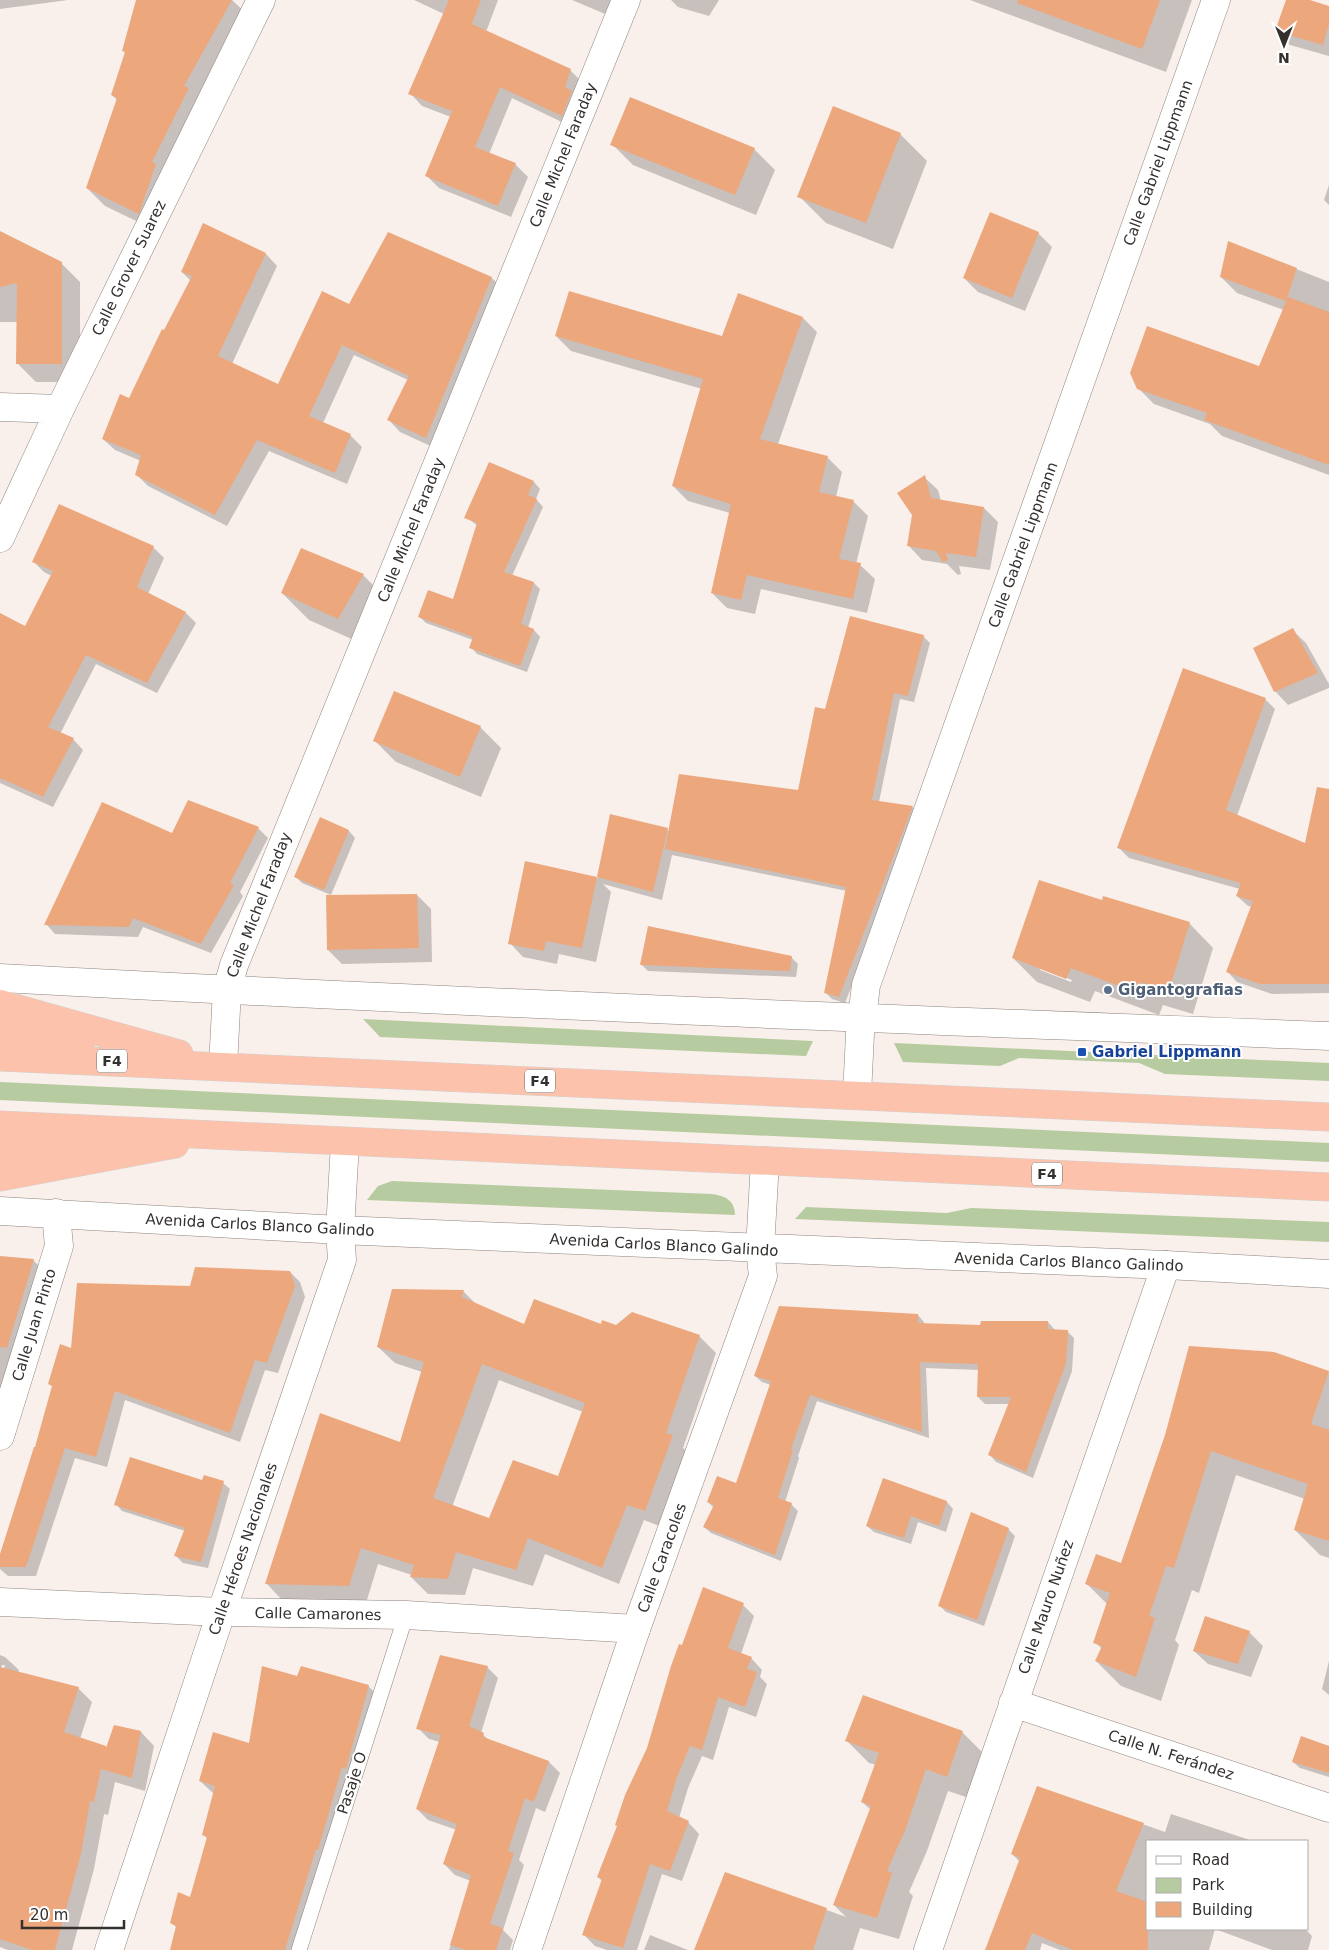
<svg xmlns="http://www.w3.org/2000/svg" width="1329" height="1950" viewBox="0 0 1329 1950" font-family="'DejaVu Sans',sans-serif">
<rect width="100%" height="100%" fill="#faf0eb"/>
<path fill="#b7cba0" d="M363 1019 813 1041 806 1056 380 1037Z
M894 1043 1329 1063V1081L1165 1074 1139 1063 1019 1058 1000 1066 903 1062Z
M0 1082 1329 1143V1162L0 1100Z
M392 1181 712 1194C725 1196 735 1200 735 1215L367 1200 378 1186Z
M806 1207 947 1213 971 1208 1329 1222V1242L795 1219Z"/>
<path fill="#0003" fill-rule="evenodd" d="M0 0H68L0 9Z
M137 0H232L250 17 157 231 105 206 87 188 118 101 112 95 126 53 124 51Z
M414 0H498L486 32 570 70 582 82 574 128 512 98 489 154 515 164 528 177 511 217 439 188 427 176 451 117 422 106 410 93 444 14Z
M572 0H625L617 19Z
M671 0H719L709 16 678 7Z
M970 0H1192L1166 72Z
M1288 0H1306L1329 7V56L1290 45 1276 31Z
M900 134 927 161 893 249 826 223 799 196Z
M612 144 754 149 775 170 756 215 633 165Z
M1329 185V205L1324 200Z
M203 225 266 254 277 266 232 364 279 386 350 305 388 234 492 278 503 290 437 449 400 432 389 420 408 380 354 355 323 423 350 435 362 447 347 484 269 451 227 526 148 486 136 474 141 461 115 450 103 439 130 399 191 281 182 272Z
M0 233 62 264 80 282V382H36L18 364V322H0Z
M1038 233 1052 247 1025 311 978 292 964 278Z
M1229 242 1329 282V475L1222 436 1210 424 1154 404 1138 388 1260 368 1284 310 1237 293 1221 277Z
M803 318 817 332 778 444 827 457 842 472 836 497 853 501 868 516 856 564 860 565 875 579 867 613 761 589 755 614 727 608 712 593 730 513 688 501 673 486 702 389 571 351 556 336 723 337Z
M490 463 534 482 540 489 536 499 543 507 512 576 534 583 540 589 528 628 534 630 540 637 527 672 477 654 471 647 473 640 426 623 419 616 454 601 478 526 466 517Z
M924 477 938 490 941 501 984 508 998 522 990 570 959 566 961 574 958 575 947 564 922 560 909 546Z
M59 506 154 548 164 558 148 594 186 613 196 623 157 693 96 664 60 734 73 739 83 750 53 807 0 783V619L26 627 52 576 44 572 34 562Z
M363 575 390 602 365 645 309 620 282 593Z
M1292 630 1306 643 1329 684V688L1288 705 1275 691Z
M923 636 930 643 914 702 900 699 879 802 912 807 919 814 845 1003 832 999 825 992 847 891 672 855 662 900 603 884 611 892 596 962 559 954 557 964 523 957 510 943 526 863 598 878 611 815 669 831 799 791 826 711Z
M1265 699 1275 709 1237 816 1306 845 1329 827V993L1272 994 1237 982 1227 971 1252 907 1248 906 1237 896 1240 889 1129 858 1118 847Z
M480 727 501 748 481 797 396 762 375 741Z
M320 819 349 831 355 838 331 895 302 883 296 877Z
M258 828 268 838 240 892 243 896 211 953 143 927 138 937 55 934 46 924 172 835Z
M417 895 431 909 432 962 342 964 328 950Z
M1103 902 1189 923 1213 948 1193 1014 1163 1005 1159 1015 1095 991 1090 1002 1037 982 1013 958ZM1040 968 1072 980 1071 982 1040 970Z
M791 957 798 964 796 977 648 971 641 964Z
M0 1258 33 1260 46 1273 0 1412Z
M290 1272 300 1282 305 1297 278 1373 265 1370 240 1442 125 1400 107 1467 75 1458 36 1576H8L0 1569V1559L36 1449 53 1387 50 1384 72 1349 191 1287Z
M393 1290 464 1292 476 1304 525 1326 601 1325 699 1336 716 1353 683 1448 689 1453 662 1527 644 1520 619 1584 545 1554 533 1586 473 1568 465 1595 428 1594 411 1577 412 1575 378 1564 366 1603 283 1601 267 1584 400 1444 422 1372 395 1363 378 1347ZM499 1380 583 1412 559 1478 490 1520 452 1507Z
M918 1315 924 1322V1324L982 1326 1048 1322 1055 1330 1067 1331 1074 1338 1072 1371 1033 1478 996 1462 990 1455 1010 1404H985L978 1397 979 1370 926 1368 929 1438 817 1401 798 1456 799 1458 785 1502 791 1504 798 1511 781 1561 711 1533 704 1527 714 1508 708 1502 737 1485 771 1385 762 1382 755 1376Z
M1273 1353 1329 1372V1558L1320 1555 1295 1530 1305 1499 1236 1475 1199 1593 1192 1590 1175 1640 1179 1645 1161 1701 1121 1686 1096 1661 1102 1649 1095 1642 1108 1605 1087 1584 1122 1564Z
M884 1479 947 1502 953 1509 946 1532 918 1522 911 1544 874 1532 867 1526Z
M202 1482 223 1483 230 1489 208 1568 183 1563 176 1556 185 1531 122 1511 116 1504Z
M1008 1529 1015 1536 984 1626 946 1612 939 1605Z
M743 1605 754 1616 741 1654 751 1658 762 1670 760 1677 767 1684 756 1717 729 1707 713 1760 702 1756 688 1788 679 1818 688 1822 699 1834 682 1881 662 1874 637 1950H607L595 1946 584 1935 602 1881 598 1877 648 1749 682 1647Z
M1249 1632 1263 1646 1251 1677 1208 1664 1194 1651Z
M0 1655 5 1657 19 1670 18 1673 78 1688 92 1702 80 1739 107 1749 141 1732 154 1746 145 1791 115 1782 108 1815 104 1814 94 1869 72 1950H8L0 1947V1674H2L5 1665H2L0 1673Z
M1329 1661V1695L1322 1689Z
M487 1667 498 1678 481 1733 490 1741 549 1762 560 1773 545 1812 536 1808 519 1860 524 1865 503 1930 513 1940 510 1950H449L471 1881 455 1875 444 1864 457 1830 428 1820 417 1809 440 1742 429 1739 418 1728Z
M298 1678 368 1686 381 1698 304 1950H172L177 1928 171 1922 191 1898 207 1838 204 1835 214 1794 200 1781 250 1745Z
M962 1732 984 1754 969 1798 948 1791 927 1851 909 1892 913 1896 899 1939 860 1928 853 1950H776L726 1873 846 1917 834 1905 871 1810 862 1802 876 1765 869 1763 847 1741Z
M1329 1748V1777L1300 1768 1293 1762Z
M1037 1787 1165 1832 1171 1814 1253 1841H1148V1929H1305L1312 1936 1308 1950H1272L1215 1929 1209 1950H1060L1042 1943 1040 1950H988L1020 1862 1012 1854Z
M650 1935 688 1950H644Z"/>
<path fill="#eca77d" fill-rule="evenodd" d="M136 0H232L184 86 189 88 152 162 156 164 139 214 86 188 117 98 111 95 125 52 122 51Z
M449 0H481L472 24 571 69 565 87 572 91 562 116 500 87 475 147 516 163 498 206 425 176 452 111 408 94Z
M1018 0H1160L1142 49 1017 3Z
M1286 0H1310L1329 6V24L1323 45 1275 31Z
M630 97 755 148 735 195 610 145Z
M833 106 901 133 866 223 797 197Z
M990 212 1039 232 1012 298 963 278Z
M203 223 266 253 218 356 278 384 322 291 349 304 388 232 492 277 426 438 387 420 409 376 342 345 309 416 351 434 335 473 257 440 215 515 135 475 141 455 102 439 120 394 129 398 162 329 164 330 192 276 181 272Z
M0 231 62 262V364H16L17 283 0 287Z
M1228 241 1297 268 1286 301 1220 277Z
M569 291 722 336 738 293 803 317 760 439 828 456 819 492 854 500 839 559 861 563 853 599 747 575 741 600 711 593 731 504 672 486 703 379 555 336Z
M1288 297 1329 312V465L1204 420 1207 413 1137 389 1130 373 1147 326 1259 366Z
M489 462 534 481 528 495 537 499 504 572 534 582 521 624 534 629 520 666 469 648 473 637 418 617 428 590 453 599 477 523 464 518Z
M925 475 931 498 984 507 976 557 946 553 948 560 943 562 936 551 907 546 912 515 897 493Z
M59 504 154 546 137 587 186 612 147 683 86 655 48 727 74 738 43 797 0 778V613L25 626 53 571 32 562Z
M301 548 364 574 338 619 281 593Z
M850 616 924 635 908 696 894 693 872 800 913 806 839 997 824 993 846 887 665 849 679 774 798 790 815 707 825 709Z
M1293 628 1318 673 1274 692 1253 648Z
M1183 668 1266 698 1226 810 1305 843 1317 787 1329 789V984H1260L1226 972 1253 901 1236 896 1241 883 1117 848Z
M394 691 481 726 460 777 373 741Z
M188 800 259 827 230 883 234 885 201 944 133 918 129 927 44 925 102 802 172 833Z
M610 814 668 828 653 892 597 877Z
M320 817 349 830 324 890 294 877Z
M525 861 597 877 582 948 546 941 544 951 508 944Z
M1039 880 1102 900 1103 896 1190 922 1169 990 1139 982 1135 992 1071 968 1066 979 1012 958Z
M417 894 419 948 327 950 326 895Z
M648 926 792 956 790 971 640 965Z
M0 1256 34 1259 7 1348 0 1347Z
M195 1267 290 1271 295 1286 267 1363 255 1360 230 1433 115 1391 96 1457 65 1448 26 1567H0V1554L34 1447H35L52 1386 48 1384 60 1344 71 1348 77 1283 190 1286Z
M392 1289 464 1290 462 1297 524 1324 534 1299 601 1324 602 1320 616 1325 632 1312 700 1335 666 1433 673 1435 645 1511 627 1505 602 1568 528 1538 516 1570 456 1552 448 1579 410 1577 414 1565 361 1548 349 1586 265 1584 320 1413 400 1442 424 1362 377 1347ZM482 1364 585 1403 558 1476 513 1460 489 1518 433 1498Z
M779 1306 918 1314V1323L980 1325 981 1321H1048V1329L1068 1330 1066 1363 1026 1472 988 1455 1011 1397H977L978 1364 920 1362 922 1432 810 1395 791 1449 793 1450 778 1498 792 1503 775 1555 703 1527 714 1505 707 1502 717 1476 736 1483 771 1381 754 1376Z
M1189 1346 1274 1352 1329 1371 1311 1424 1329 1430V1541L1294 1530 1308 1484 1211 1451 1174 1568 1166 1566 1149 1616 1155 1618 1136 1677 1095 1661 1102 1646 1093 1643 1110 1593 1085 1584 1096 1554 1121 1563 1165 1435Z
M130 1457 202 1480 204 1475 224 1481 201 1562 174 1556 185 1528 114 1505Z
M883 1478 947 1501 939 1526 911 1516 904 1538 866 1526Z
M971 1512 1009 1528 977 1620 938 1606Z
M703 1587 744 1603 728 1648 752 1657 747 1669 757 1672 745 1707 718 1697 702 1750 690 1746 677 1777 667 1811 689 1821 670 1871 650 1864 623 1948 582 1935 602 1879 597 1877 617 1826 615 1825 625 1795 647 1748 671 1666 679 1644 682 1645Z
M1205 1616 1250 1631 1238 1664 1193 1651Z
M440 1655 488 1666 469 1726 484 1733 483 1737 549 1761 534 1802 525 1798 508 1851 514 1853 490 1924 503 1928 496 1950H466L450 1945 471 1875 443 1864 457 1824 416 1809 441 1735 416 1729Z
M262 1666 297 1676 301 1666 369 1685 346 1769 342 1767 318 1850 316 1849 285 1950H170L176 1926 170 1923 178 1892 190 1897 207 1837 202 1835 215 1786 199 1781 213 1732 249 1743Z
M0 1667 79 1687 64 1732 106 1746V1748L114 1725 141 1731 132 1778 101 1769 94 1802 90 1801 81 1854 55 1950H32L0 1939Z
M863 1695 963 1731 947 1777 926 1769 906 1828 887 1871 892 1873 877 1918 833 1905 871 1806 861 1802 879 1753 845 1741Z
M1301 1736 1329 1746V1773L1292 1762Z
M1037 1786 1144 1823 1116 1891 1148 1902V1950H1073L1032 1933 1025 1950H985L1020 1858 1011 1854Z
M725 1872 827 1908 813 1950H694Z"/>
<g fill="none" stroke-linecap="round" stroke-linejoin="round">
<defs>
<path id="service" d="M299 1950 406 1615"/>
<path id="minor" d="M0 407 60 409
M0 538 60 409 261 0
M223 1066 227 990 234 965 626 0
M857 1095 860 1034 866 985 1216 0
M0 1436 59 1246 56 1213
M0 1602 221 1612 406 1615 636 1629
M1013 1703 1329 1808
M928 1950 1166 1265"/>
<path id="tertiary" d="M0 978C443 1002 886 1019 1329 1036
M0 1211 340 1230 1166 1265 1329 1274
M109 1950 214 1634 342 1260 340 1230 345 1143
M527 1950 636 1629 763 1276 760 1249 765 1161"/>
<path id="trunk" d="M0 1004 179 1054
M0 1029 81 1042
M0 1057 1329 1117
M0 1125 1329 1187
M0 1150 88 1145
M0 1177 175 1144"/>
</defs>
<use href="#service" stroke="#8d847f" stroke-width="16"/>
<use href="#minor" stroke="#8d847f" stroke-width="29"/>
<use href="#tertiary" stroke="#8d847f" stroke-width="29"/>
<use href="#trunk" stroke="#d2d1d1" stroke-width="29"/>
<use href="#service" stroke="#fff" stroke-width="15"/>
<use href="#minor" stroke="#fff" stroke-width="28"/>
<use href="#tertiary" stroke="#fff" stroke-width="28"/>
<use href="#trunk" stroke="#fcc2ab" stroke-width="28"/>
</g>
<circle fill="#5c6f8a" stroke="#fff" stroke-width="2" cx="1108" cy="990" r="5"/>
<rect fill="#1a4fb4" stroke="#fff" stroke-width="2" x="1077" y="1047" width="10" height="10" rx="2.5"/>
<g text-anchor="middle" stroke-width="4" stroke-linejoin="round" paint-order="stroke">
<g fill="#fff" stroke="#706e6d" stroke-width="1">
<rect x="97" y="1049.5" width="30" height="23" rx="4"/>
<rect x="525" y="1069.5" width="30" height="23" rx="4"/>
<rect x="1032" y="1162.5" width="30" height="23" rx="4"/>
</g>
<g font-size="14" font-weight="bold" fill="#33302e">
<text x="112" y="1066">F4</text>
<text x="540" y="1086">F4</text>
<text x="1047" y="1179">F4</text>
</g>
<g font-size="15" fill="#33302e" stroke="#fff">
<text transform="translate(563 155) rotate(-68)" y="5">Calle Michel Faraday</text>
<text transform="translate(1158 163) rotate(-70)" y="5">Calle Gabriel Lippmann</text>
<text transform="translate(129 268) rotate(-64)" y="5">Calle Grover Suarez</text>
<text transform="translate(411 530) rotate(-68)" y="5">Calle Michel Faraday</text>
<text transform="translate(1023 545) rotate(-70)" y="5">Calle Gabriel Lippmann</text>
<text transform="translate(259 905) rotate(-69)" y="5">Calle Michel Faraday</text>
<text transform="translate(260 1225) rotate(3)" y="5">Avenida Carlos Blanco Galindo</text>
<text transform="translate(664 1245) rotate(3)" y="5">Avenida Carlos Blanco Galindo</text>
<text transform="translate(1069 1262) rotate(2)" y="5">Avenida Carlos Blanco Galindo</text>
<text transform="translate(34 1325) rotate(-73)" y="5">Calle Juan Pinto</text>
<text transform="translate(243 1549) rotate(-71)" y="5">Calle Héroes Nacionales</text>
<text transform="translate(662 1558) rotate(-70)" y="5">Calle Caracoles</text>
<text transform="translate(1046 1607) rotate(-71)" y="5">Calle Mauro Nuñez</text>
<text transform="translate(318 1614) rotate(1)" y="5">Calle Camarones</text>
<text transform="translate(1171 1755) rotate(18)" y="5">Calle N. Ferández</text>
<text transform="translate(352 1783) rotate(-72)" y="5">Pasaje O</text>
</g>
<g font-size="15" font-weight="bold" fill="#4e5e75" stroke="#fff" text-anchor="start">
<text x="1118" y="995">Gigantografias</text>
</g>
<g font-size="15" font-weight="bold" fill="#164399" stroke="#fff" text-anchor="start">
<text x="1092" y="1057">Gabriel Lippmann</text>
</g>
</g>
<rect x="1146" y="1840" width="162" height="90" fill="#ffffff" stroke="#adacab"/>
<rect x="1156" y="1856" width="25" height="8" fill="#ffffff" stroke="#adacab"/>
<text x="1192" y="1865" font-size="15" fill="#33302e">Road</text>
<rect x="1156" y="1878" width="25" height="15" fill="#b7cba0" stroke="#adacab"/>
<text x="1192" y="1890" font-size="15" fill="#33302e">Park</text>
<rect x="1156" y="1902" width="25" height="15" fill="#eca77d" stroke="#adacab"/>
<text x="1192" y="1915" font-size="15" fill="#33302e">Building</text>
<g transform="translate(1284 45) rotate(180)" stroke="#ffffff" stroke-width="4" paint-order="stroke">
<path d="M0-4L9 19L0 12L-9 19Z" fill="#33302e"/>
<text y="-8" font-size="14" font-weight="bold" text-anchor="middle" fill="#33302e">N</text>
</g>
<path d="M22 1920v8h102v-8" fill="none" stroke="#33302e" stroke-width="2.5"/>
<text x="30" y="1920" font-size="15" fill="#33302e" stroke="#ffffff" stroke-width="4" paint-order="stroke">20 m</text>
</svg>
